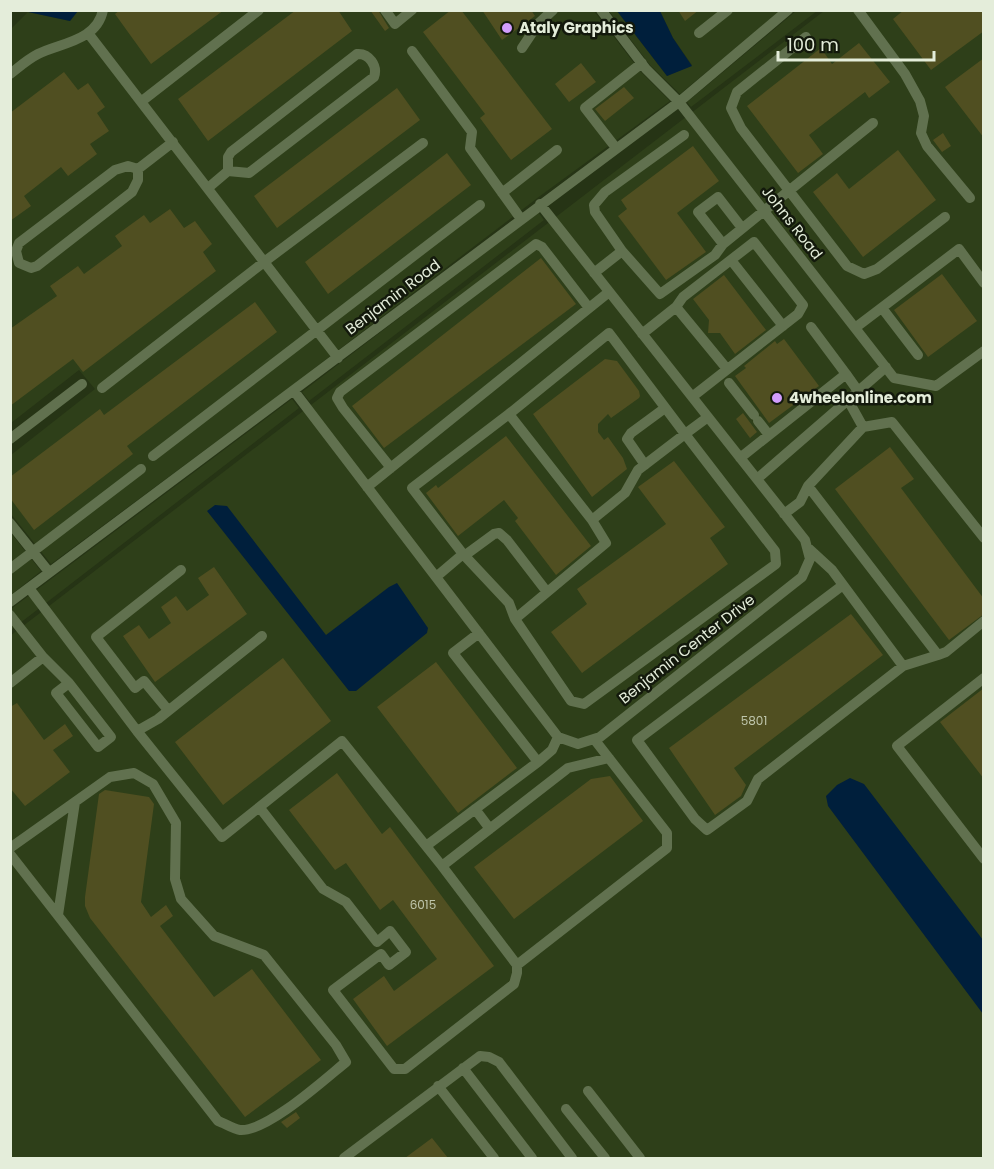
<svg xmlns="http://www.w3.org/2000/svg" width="994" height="1169" viewBox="0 0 994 1169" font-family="Poppins,sans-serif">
<rect width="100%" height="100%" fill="#263415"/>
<path fill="#2e3f19" d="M78 10 594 11 641 72 670 101 540 196 290 387 51 564 11 514V455L95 389 79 370 11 423 10 30 28 12 70 21Z
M609 11H617L667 76 692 65 673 38 660 11H780L680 94 650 65Z
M796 11H817L691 107 687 102Z
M824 11H983V1158H11L10 636Z
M538 212 544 220 309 401 302 392Z
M292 399 299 408 11 630V609Z
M10 532 41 571 11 595H10Z"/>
<path fill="#001f3c" d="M29 11V10L78 11 70 21 28 12Z
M617 11H660L673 38 692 66 667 76Z
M215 505 227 506 326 635 389 587 397 583 428 628 427 633 356 691H349L207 511Z
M850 778 864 784 983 940V1014L828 806 826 796 837 785Z"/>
<path fill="#504f21" d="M120 10H224L151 64 115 14Z
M296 10H338L352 31 208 141 178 99Z
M370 10H378L389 28 385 31Z
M451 10H461L552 129 511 160 480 118 485 114 423 32Z
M482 10H531L535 16 502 40Z
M678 10H699L685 21Z
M904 10H984V31L931 70 893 19Z
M859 43 890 82 869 98 865 92 809 135 823 154 798 173 747 106 821 48 832 64Z
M984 58V138L945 87Z
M581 63 596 82 569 102 555 84Z
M64 72 78 90 88 83 105 107 97 113 109 131 90 144 97 154 68 176 61 167 24 196 31 206 10 221V113Z
M624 87 634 98 605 121 595 109Z
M397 88 420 120 277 228 254 196Z
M943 133 951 146 942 152 933 140Z
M693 146 719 181 677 213 706 252 666 280 618 216 627 209 621 200Z
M898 150 936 200 863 257 813 192 837 173 849 189Z
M447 153 471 185 328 294 305 262Z
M170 209 184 228 195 221 212 244 203 252 216 271 83 372 73 359 10 406V329L57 296 50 286 78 266 84 274 122 246 115 236 144 215 150 223Z
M541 258 576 304 384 448 352 406Z
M942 274 977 321 928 357 894 310Z
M724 275 766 330 735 354 720 333H708L709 320 693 299Z
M255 302 277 332 127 446 133 454 34 530 10 498V477L100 409 104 415Z
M784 339 819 386 769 423 735 376 746 368 744 366 775 341 777 344Z
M605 359 617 361 639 391 640 396 639 398 611 418 608 414 598 424V432L604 440 608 437 623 458 627 469 592 497 533 414Z
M743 413 757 432 750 438 736 419Z
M506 436 591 546 556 575 515 521 518 518 504 500 458 536 426 493 436 485 438 488Z
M890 447 914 479 901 488 984 599V614L949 640 835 489Z
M674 461 725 527 710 538 728 564 582 673 551 632 587 604 577 589 666 524 638 487Z
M214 567 247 614 155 682 123 636 139 625 149 639 171 623 161 607 176 596 187 611 209 595 198 578Z
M851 614 883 655 734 768 746 785 741 796 715 815 669 748Z
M283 658 331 721 223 805 175 742Z
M436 662 517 768 458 813 377 707Z
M984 688V779L940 722Z
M17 703 44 740 65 724 73 736 53 750 70 772 25 806 10 788V707Z
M337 773 382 834 390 827 494 966 387 1046 353 999 384 976 394 991 437 959 393 900 380 910 346 863 335 870 289 810Z
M610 776 643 821 514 919 474 867 591 779Z
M105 790 149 797 154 804 141 902 151 917 166 905 173 916 160 926 214 997 252 969 321 1060 245 1117 90 918 85 906V897L99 794Z
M296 1112 300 1118 287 1128 281 1122Z
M432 1138 448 1158H405Z"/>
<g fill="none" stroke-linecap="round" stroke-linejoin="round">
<path stroke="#61714f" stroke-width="10" d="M385 10 395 24 412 10
M601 10 646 69 679 102 894 378 936 386 984 351
M858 10 905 74 920 101 924 116 921 133 927 146 970 198
M88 33 338 358
M699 33 728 10
M806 37 737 92 731 108 741 128 847 266 864 274 877 269 945 217
M522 48 538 24 553 10
M412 51 472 132 470 148 521 219
M10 74C19 67 28 59 38 54 60 43 97 41 103 10
M142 101 259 10
M616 148 585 108 642 63
M138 169 128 166 115 170 19 243 16 251 19 263 31 268 37 266 132 192 138 180V169L173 142
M208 188 228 171V157L231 152 357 54C369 53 378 66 374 77L249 173 228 171
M502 193 557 150
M742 228 718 197 698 212 723 244 873 123
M622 251 595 212 594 205 605 192 684 135
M731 260 783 326
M594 273 622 251 660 294 715 255 723 244
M676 307 727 369
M882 308 918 355
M811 327 846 374
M855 328 959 249 984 283
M642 334 676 307 683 297 754 242 803 305 798 314 692 397
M729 383 754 415
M102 388 264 262 423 143
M294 391 558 737 578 744 600 737 802 577 810 559 805 540 540 204
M848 400 863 427
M509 414 412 488 463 554 509 603 515 619
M758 421 769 435
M685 434 775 551 776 564 584 704 571 701 515 619 606 543 592 520 625 493 638 470Z
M10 439 82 384
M153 456 480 205
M740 458 846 374 858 391
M645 465 627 439 631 433 665 408
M391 468 343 408 337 398 340 392 536 244 542 247 589 308
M757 479 886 367
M367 487 609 292
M784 514 800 502 808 486
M592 520 509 414 609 333 685 434 708 417
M10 523 49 572
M984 538 892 422 863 427 808 486 938 655 946 652 984 621
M807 547 832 570 903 666 938 655
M464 556 494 534 499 533 507 540 547 592
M10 569 141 469
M436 577 463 554
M843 585 637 740 695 819 707 830 747 801 758 779 903 666
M29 588 137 731 222 837 342 741 442 866
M10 602 679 102 788 10
M10 615 43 657 10 683
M43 657 69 683 111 737 98 747 56 693 69 683
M984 678 897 746 984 859
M168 710 144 681 135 688 96 637 181 570
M137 731 158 719 262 636
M594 739 667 833V848L517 965 442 866 568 768 609 758
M538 762 552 750 558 737
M260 808 323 889 346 902 377 942 390 931 406 952 389 965 381 954 333 990 394 1069H405L514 984 517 973V965
M475 809 490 829
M426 846 538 762 453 653 479 633
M10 848 110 777 134 773 153 784 176 823 175 879 181 899 214 936 264 955 336 1045 346 1062C325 1079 267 1132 240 1130 233 1129 224 1123 218 1121L10 854
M58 915 75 802
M463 1068 532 1158
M438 1086 494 1158
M588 1091 640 1158
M566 1109 605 1158
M344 1158 480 1056 489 1057 499 1062 572 1158"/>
</g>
<g fill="#d29dfd" stroke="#13190c" stroke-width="2">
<circle cx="507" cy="28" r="6"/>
<circle cx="777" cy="398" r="6"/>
</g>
<g text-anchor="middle" stroke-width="5" stroke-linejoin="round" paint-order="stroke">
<g font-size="12" fill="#bfc6ac">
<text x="754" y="725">5801</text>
<text x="423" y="909">6015</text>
</g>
<g font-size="15" font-weight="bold" fill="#e4edda" stroke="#13190c" text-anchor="start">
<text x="519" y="33">Ataly Graphics</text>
<text x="789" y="403">4wheelonline.com</text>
</g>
<g font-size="15" fill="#e4edda" stroke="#13190c">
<text transform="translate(792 223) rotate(52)" y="5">Johns Road</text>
<text transform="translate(393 297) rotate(-37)" y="5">Benjamin Road</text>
<text transform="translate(687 649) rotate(-38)" y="5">Benjamin Center Drive</text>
</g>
</g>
<rect width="994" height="1169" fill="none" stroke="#e4edda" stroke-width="24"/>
<path d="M778 51v9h156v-9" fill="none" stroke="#e4edda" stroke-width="3"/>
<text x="787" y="51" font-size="18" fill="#e4edda" stroke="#13190c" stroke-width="4.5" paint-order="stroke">100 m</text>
</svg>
